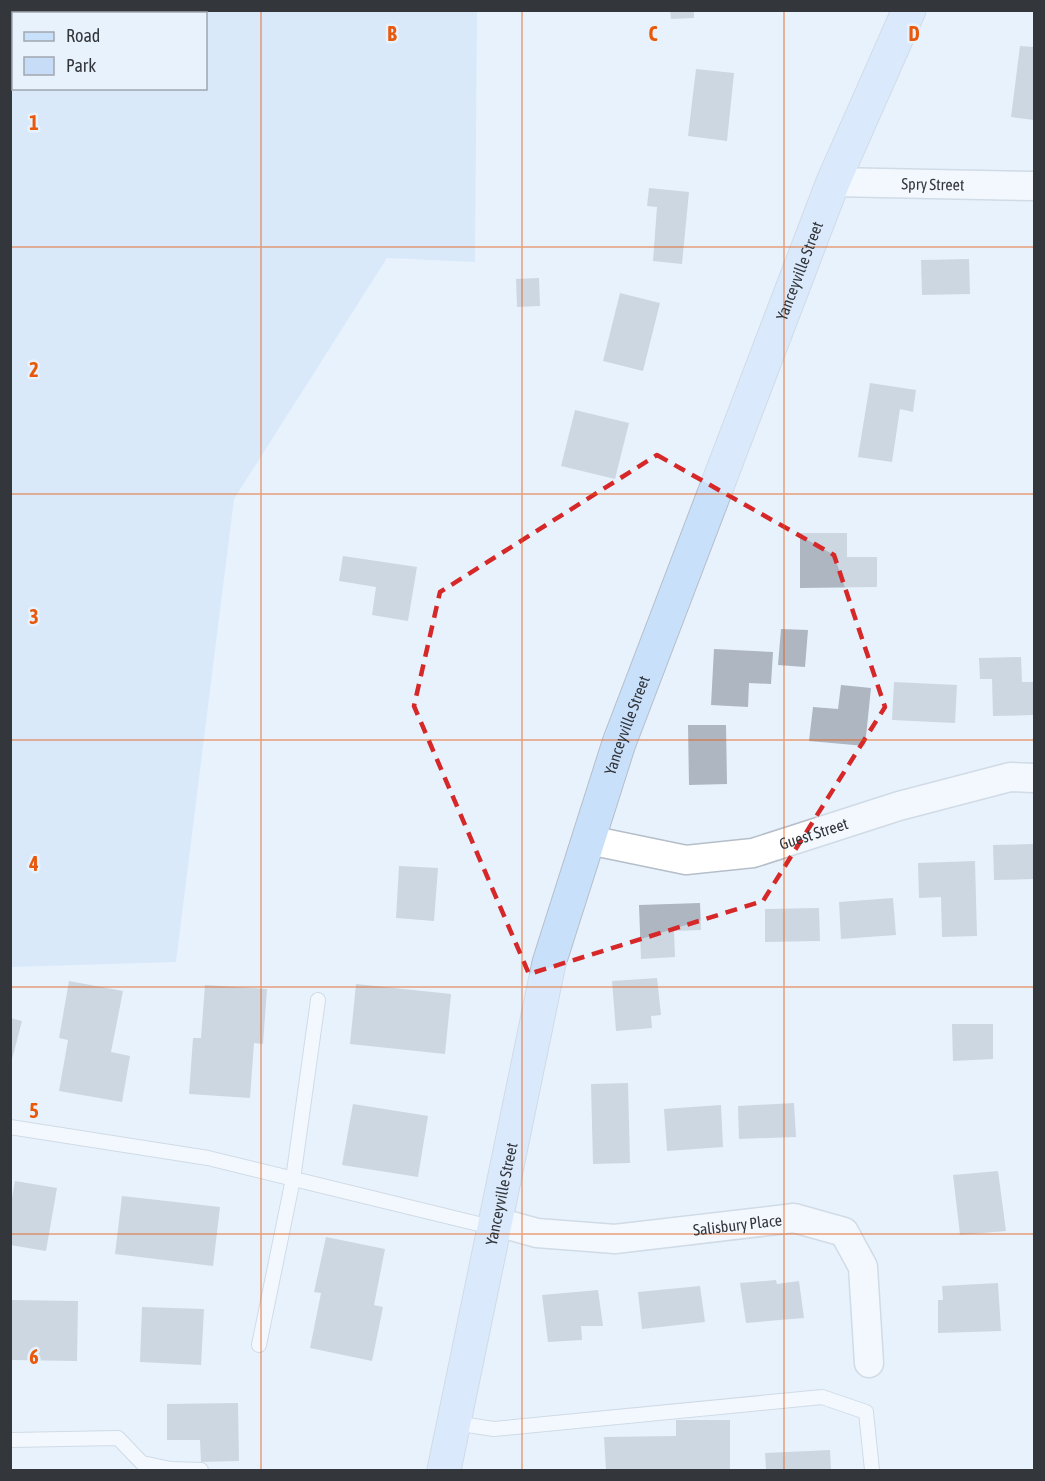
<svg xmlns="http://www.w3.org/2000/svg" width="1045" height="1481" viewBox="0 0 1045 1481" font-family="'Asap Condensed',sans-serif">
<rect width="100%" height="100%" fill="#e8f2fd"/>
<path fill="#c7ddf7" fill-rule="evenodd" d="M10 11H477L475 262 387 258 234 499 176 962 11 967ZM14 14H206V88H14Z"/>
<path fill="#adb6c1" d="M670 10H694V18L671 19Z
M1020 46 1034 47V120L1011 117Z
M696 69 734 73 727 141 688 136Z
M649 188 689 192 682 264 653 261 657 207 647 206Z
M969 259 970 294 922 295 921 260Z
M539 278 540 306 517 307 516 279Z
M620 293 660 303 643 371 603 361Z
M870 383 916 390 913 412 900 409 892 462 858 457Z
M575 410 629 423 615 479 561 466Z
M800 533H847V557H877V587L800 588Z
M343 556 417 567 408 621 372 615 376 587 339 581Z
M781 629 808 630 805 667 778 665Z
M714 649 773 652 771 684 749 683 748 707 711 705Z
M1021 657 1022 682H1034V715L993 716 992 679H980L979 658Z
M894 682 957 685 955 723 892 720Z
M841 685 871 688 865 746 809 741 813 707 838 709Z
M688 725H726L727 784 689 785Z
M1034 844V879L994 880 993 845Z
M975 861 977 936 942 937 941 897 919 898 918 863Z
M399 866 438 868 434 921 396 918Z
M893 898 896 935 841 939 839 902Z
M700 903 701 930 674 931 675 957 641 959 639 905Z
M819 908 820 941 765 942V909Z
M657 978 661 1015 651 1016 652 1028 616 1031 612 981Z
M69 981 123 991 111 1052 130 1056 122 1102 59 1091 68 1040 59 1038Z
M356 984 451 994 445 1054 350 1044Z
M205 985 267 989 263 1044 254 1043 250 1098 189 1094 193 1038H201Z
M10 1018 22 1021 11 1063H10Z
M952 1024H993V1059L953 1061Z
M628 1083 630 1163 593 1164 591 1084Z
M794 1103 796 1137 739 1139 738 1106Z
M353 1104 428 1116 418 1177 342 1165Z
M721 1105 723 1147 667 1151 664 1109Z
M998 1171 1006 1231 960 1235 953 1175Z
M15 1181 57 1188 46 1251 10 1245V1209Z
M122 1196 220 1207 213 1266 115 1254Z
M326 1237 385 1249 374 1305 383 1307 372 1361 310 1348 321 1293 314 1292Z
M776 1280 777 1284 799 1281 804 1318 746 1323 740 1283Z
M998 1283 1001 1331 938 1333V1300H943L942 1286Z
M700 1286 705 1322 642 1329 638 1292Z
M598 1290 603 1326H581L582 1340 548 1342 542 1295Z
M10 1300 78 1301 77 1361 10 1360Z
M142 1307 204 1309 201 1365 140 1362Z
M238 1403 239 1461 201 1462 200 1440H167V1404Z
M676 1420H730V1470H606L604 1437 676 1436Z
M830 1450 831 1470H766L765 1453Z"/>
<g fill="none" stroke-linecap="round" stroke-linejoin="round">
<defs>
<path id="service" d="M10 1127 208 1158 495 1228
M259 1345 293 1179 318 1000
M454 1423 494 1429 822 1397 866 1412 872 1470
M10 1440 118 1438 142 1463 171 1469 201 1470"/>
<g id="minor">
<path id="s1" d="M833 182 1034 186"/>
<path id="s2" d="M589 840 686 860 753 853 899 806 1010 777 1034 778"/>
<path id="s3" d="M497 1222 537 1233 615 1239 794 1218 844 1232 863 1267 869 1363"/>
</g>
<g id="secondary">
<path id="s4" d="M444 1470 549 963 619 743 833 182 909 10"/>
</g>
</defs>
<use href="#service" stroke="#b5bec9" stroke-width="16"/>
<use href="#minor" stroke="#b5bec9" stroke-width="31"/>
<use href="#secondary" stroke="#b5bec9" stroke-width="35"/>
<use href="#service" stroke="#fff" stroke-width="14"/>
<use href="#minor" stroke="#fff" stroke-width="28"/>
<use href="#secondary" stroke="#c9e0fb" stroke-width="33"/>
</g>
<path d="M0 0H1045V1481H0ZM657 455 834 555 885 707 763 901 529 974 414 706 440 592Z" fill="#e8f2fd" fill-opacity=".55" fill-rule="evenodd"/>
<path fill="none" stroke="#d62828" stroke-width="4.5" stroke-dasharray="12 8" stroke-linejoin="round" d="M657 455 834 555 885 707 763 901 529 974 414 706 440 592Z"/>
<path fill="none" stroke="#e8590c" stroke-width="1.5" stroke-opacity="0.55" d="M261 10V1470M522 10V1470M784 10V1470M10 247H1034M10 494H1034M10 740H1034M10 987H1034M10 1234H1034"/>
<g text-anchor="middle" stroke-width="5" stroke-linejoin="round" paint-order="stroke">
<g font-size="16" fill="#33363b" stroke="#e8f2fd">
<text dy="6" stroke="none"><textPath href="#s1" startOffset="100">Spry Street</textPath></text>
<text dy="6" stroke="none"><textPath href="#s4" startOffset="1254">Yanceyville Street</textPath></text>
<text dy="6" stroke="none"><textPath href="#s4" startOffset="768">Yanceyville Street</textPath></text>
<text dy="6" stroke="none"><textPath href="#s2" startOffset="230">Guest Street</textPath></text>
<text dy="6" stroke="none"><textPath href="#s4" startOffset="282">Yanceyville Street</textPath></text>
<text dy="6" stroke="none"><textPath href="#s3" startOffset="243">Salisbury Place</textPath></text>
</g>
</g>
<g font-size="20" text-anchor="middle" font-weight="bold" fill="#e8590c" stroke="#e8f2fd" stroke-width="5" stroke-linejoin="round" paint-order="stroke">
<text x="392" y="41">B</text>
<text x="653" y="41">C</text>
<text x="914" y="41">D</text>
<text x="34" y="130">1</text>
<text x="34" y="377">2</text>
<text x="34" y="624">3</text>
<text x="34" y="871">4</text>
<text x="34" y="1118">5</text>
<text x="34" y="1364">6</text>
</g>
<rect width="1045" height="1481" fill="none" stroke="#33363b" stroke-width="24"/>
<rect x="12" y="12" width="195" height="78" fill="#e8f2fd" stroke="#a0a7af" stroke-width="1.5"/>
<rect x="24" y="32" width="30" height="9" fill="#c9e0fb" stroke="#a0a7af" stroke-width="1.5"/>
<text x="66" y="42" font-size="18" fill="#33363b">Road</text>
<rect x="24" y="57" width="30" height="18" fill="#c7ddf7" stroke="#a0a7af" stroke-width="1.5"/>
<text x="66" y="72" font-size="18" fill="#33363b">Park</text>
</svg>
